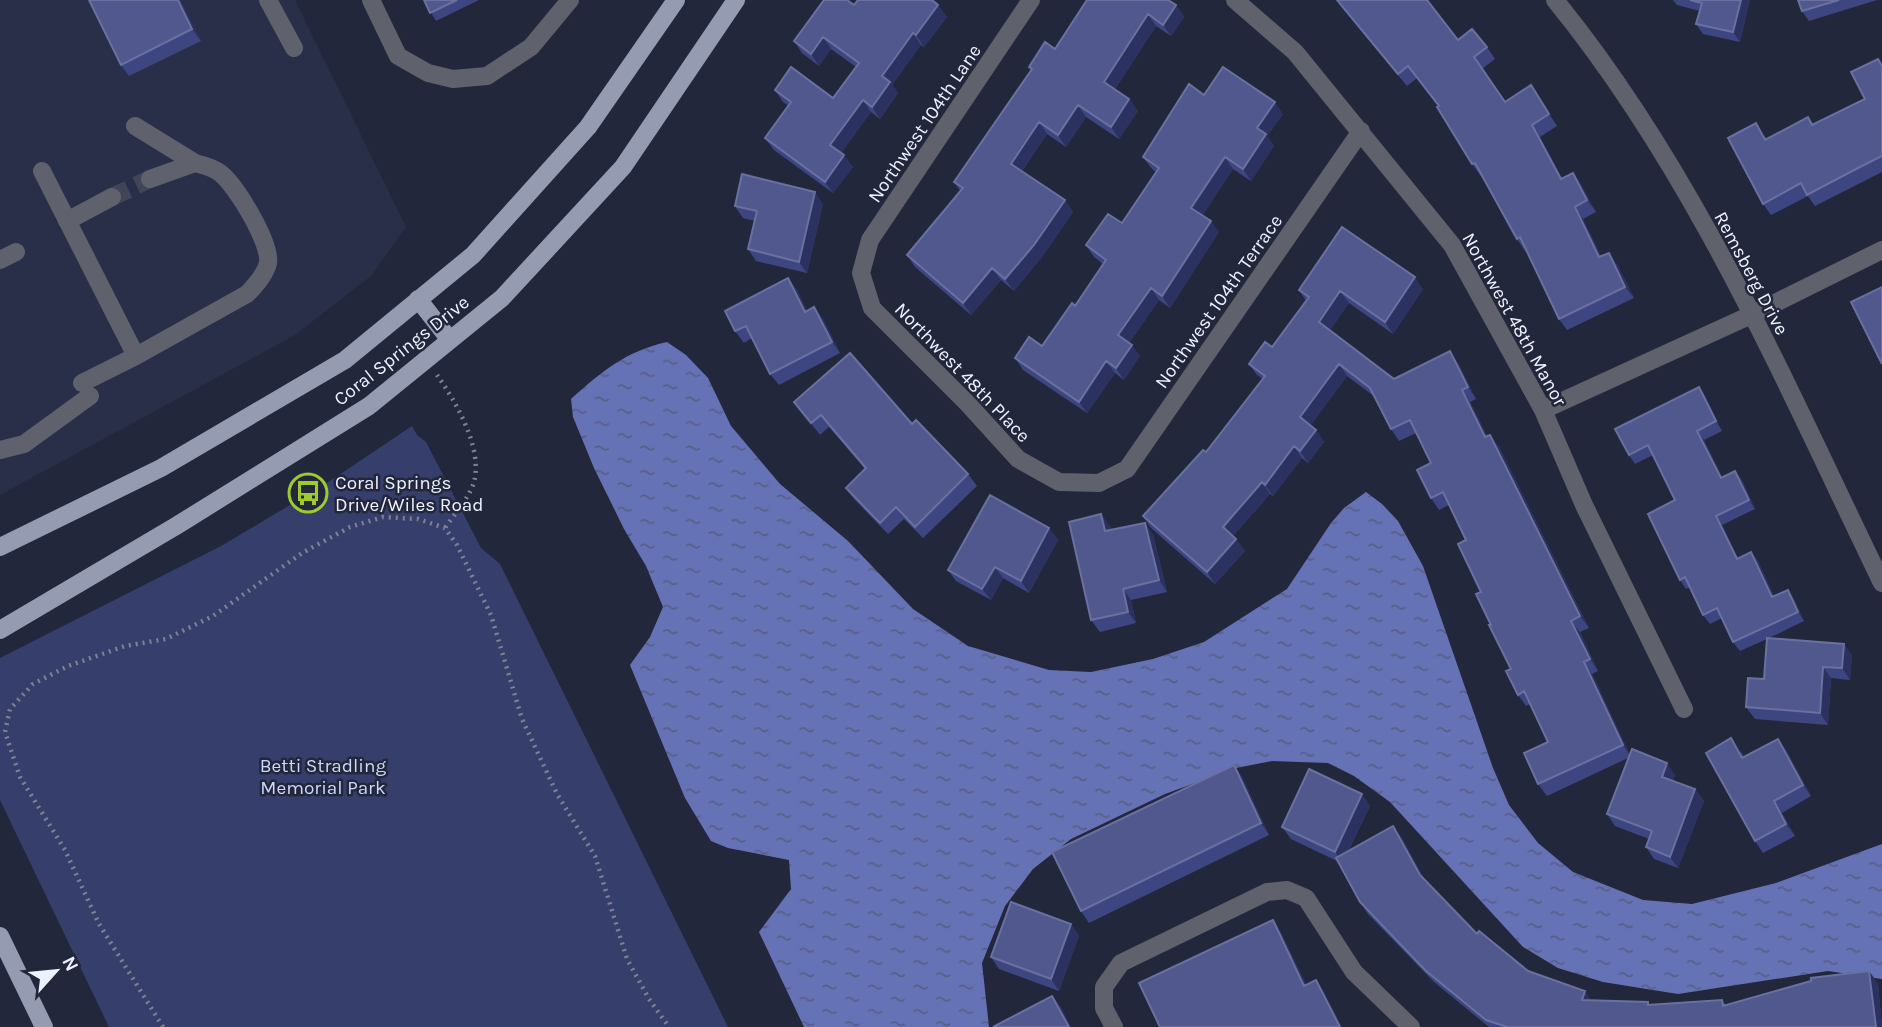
<svg xmlns="http://www.w3.org/2000/svg" width="1882" height="1027" viewBox="0 0 1882 1027" font-family="Karla,sans-serif">
<defs>
<pattern id="water-ripples" width="26" height="14" patternUnits="userSpaceOnUse" patternTransform="scale(1.75)"><rect width="26" height="14" fill="#6672b6"/><path d="M2 4q2-2 4 0t4 0M15 11q2-2 4 0t4 0" fill="none" stroke="#585f86"/></pattern>
</defs>
<rect width="100%" height="100%" fill="#23273b"/>
<path fill="#292f49" d="M0 0H295L406 227 371 276 295 335 0 495Z"/>
<path fill="#363e6b" d="M412 426 417 435 426 442 481 548 500 564 728 1027H109L0 800V658L221 546 327 483Z"/>
<path fill="url(#water-ripples)" d="M667 342 686 355 708 378 731 426 780 484 848 541 913 609 968 646 1049 670 1091 672 1153 659 1204 642 1287 589 1331 523 1344 508 1366 492 1382 504 1398 521 1423 566 1493 768 1509 805 1538 843 1573 872 1643 900 1692 904 1776 883 1882 844V979L1828 971 1678 994 1603 982 1558 968 1523 947 1390 802 1354 776 1328 763 1272 761 1236 768 1165 794 1071 839 1033 869 1005 906 982 963 989 1027H804L759 932 791 889 789 860 728 848 711 841 685 798 630 665 650 637 663 607 646 566 624 529 594 468 573 417 571 399C601 372 626 351 667 342Z"/>
<g fill="none" stroke-linecap="round" stroke-linejoin="round">
<path stroke="#414558" stroke-width="18" stroke-dasharray="18 9" stroke-linecap="butt" d="M112 197 150 179"/>
<path stroke="#7f8294" stroke-width="4.5" stroke-dasharray="2 5" stroke-linecap="butt" d="M437 375C456 402 483 448 474 482 469 498 454 515 445 528
M163 1027 99 924 65 850 20 777 5 732 10 709 33 684 68 666 125 646 166 639 213 616 302 553 350 527 383 517 418 519 445 528 457 545 491 615 522 719 557 794 595 856 627 959 649 999 669 1027"/>
<path stroke="#5f626c" stroke-width="18" d="M268 0 294 48
M371 0 398 56 428 73 453 79 487 76 531 47 570 0
M1031 0 870 240 861 273 872 308 968 404 1018 459 1059 482 1099 483 1127 469 1361 131
M1235 0 1295 52 1452 245 1543 410 1584 505 1684 709
M1555 0C1696 173 1785 383 1882 583
M135 126 195 163
M42 171 136 356 82 383
M67 221 112 197
M0 260 16 252
M136 356 247 294C256 285 265 275 268 263 271 243 236 185 220 173 214 168 203 165 195 163L150 179
M1543 410 1751 315 1882 250
M0 450 24 444 90 396
M1114 1027 1104 1008V987L1121 963 1267 892 1287 890 1306 898 1354 972 1411 1027"/>
<path stroke="#959bb0" stroke-width="18" d="M418 299 450 340
M0 547 161 468 345 360 473 255 588 127 676 0
M0 630 176 526 369 406 502 298 623 167 736 0
M0 936 44 1027"/>
</g>
<path fill="#3e4681" d="M180 0 201 41 129 76 121 65Z
M424 0H479L436 21Z
M1336 0H1427L1458 40 1487 47 1495 59 1483 68 1505 102 1531 85 1557 126 1540 137 1562 179 1573 173 1581 185 1596 212 1583 219 1601 256 1617 264 1634 298 1567 330 1559 319 1526 250 1525 251 1517 239 1482 175 1481 176 1472 164 1438 106 1417 78 1407 86Z
M1673 0H1750L1740 42 1703 34 1696 24 1700 11 1677 5Z
M1798 0H1877L1809 21 1802 11Z
M937 4 947 17 924 47 921 45 892 85 898 93 880 119 871 112 841 153 853 167 833 193 774 150 765 138 789 106 783 102 775 90 833 98 856 67 831 49 819 66 802 53 794 41 854 5Z
M1176 5 1184 17 1171 36 1156 26 1115 89 1129 99 1138 111 1119 139 1086 117 1066 147 1047 134 1022 171 1065 200 1073 212 1042 257 1014 291 1001 280 971 315 915 267 907 255 961 192 954 182 1031 71 1029 67 1055 49Z
M1882 64V172L1815 206 1808 196 1771 215 1763 204 1764 135 1767 139 1808 117 1813 124 1865 99Z
M1204 95 1283 114 1267 136 1274 146 1251 181 1233 169 1202 215 1219 232 1170 308 1159 300 1129 343 1140 356 1124 380 1115 373 1087 413 1023 370 1015 358 1042 346 1075 306 1103 264 1094 257 1086 245 1122 223 1156 172 1152 169 1143 157Z
M823 204 807 273 756 261 748 249 755 221 743 218 735 206Z
M788 278 797 290 807 311 814 307 823 319 840 353 779 385 770 374 752 338 744 343 735 331Z
M1423 289 1393 334 1349 303 1330 330 1394 379 1458 363 1476 399 1470 402 1487 436 1499 447 1589 628 1580 632 1598 671 1592 674 1630 755 1675 775 1673 781 1695 789 1704 801 1678 868 1654 859 1646 847 1649 839 1615 826 1607 814 1628 758 1547 796 1538 784 1548 742 1530 704 1526 706 1518 695 1511 669 1491 625 1466 540 1449 505 1439 510 1431 498V463L1416 433 1399 441 1391 429 1375 397 1347 376 1310 426 1316 430 1324 442 1308 463 1302 458 1273 496 1270 494 1233 536 1245 551 1215 584 1151 528 1143 516 1206 452 1263 379 1257 375 1249 364 1272 347 1306 301 1299 290Z
M1699 387 1705 396 1722 431 1704 440 1722 477 1735 471 1742 480 1755 509 1722 525 1738 558 1751 552 1758 561 1774 596 1788 590 1794 599 1804 621 1769 638 1852 655 1850 680 1831 678 1828 725 1755 719 1746 707 1764 679 1767 639 1740 651 1733 642 1722 618 1710 624 1703 615 1690 587 1686 589 1680 580 1675 500 1653 455 1635 464 1629 455Z
M794 402 912 424 968 474 977 486 923 538 904 519 888 534 854 499 846 488 865 469 829 427 820 435Z
M1110 526 1111 530 1153 534 1167 592 1131 600 1136 623 1100 632 1091 620Z
M1049 528 1058 540 1029 593 1003 578 991 600 956 581 948 570Z
M1778 739 1786 750 1811 796 1782 813 1795 836 1763 853 1755 841 1740 750 1744 757Z
M1234 765 1242 777 1269 835 1089 923 1081 911Z
M1362 794 1370 806 1349 850 1402 838 1424 879 1477 934 1528 971 1591 1000 1650 1004 1722 1000 1726 1005 1878 983 1882 1027H1489L1434 982 1368 914 1360 902 1337 861 1291 839 1282 827Z
M1071 924 1079 936 1059 991 999 969 991 957Z"/>
<path fill="#2b325f" d="M178 0H180L201 41 192 29Z
M1741 0H1750L1740 42 1733 32Z
M938 5 947 17 924 47 916 35Z
M1176 5 1184 17 1171 36 1163 25Z
M1148 14 1156 26 1112 93 1104 82Z
M913 33 921 45 892 85 898 93 880 119 872 107 882 76Z
M823 37 831 49 819 66 811 54Z
M1129 99 1138 111 1119 139 1111 127Z
M863 100 871 112 838 157 830 145Z
M1275 102 1283 114 1267 136 1274 146 1251 181 1243 169 1257 128Z
M1078 105 1086 117 1066 147 1058 135Z
M1039 122 1047 134 1019 175 1011 164Z
M1532 125 1540 137 1569 191 1561 179Z
M844 155 853 167 833 193 825 182Z
M1225 157 1233 169 1200 220 1191 208Z
M1573 173 1581 185 1596 212 1587 200Z
M815 192 823 204 807 273 799 262Z
M1065 200 1073 212 1042 257 1014 291 1005 279Z
M1575 207 1583 219 1607 269 1599 257Z
M1211 221 1219 232 1170 308 1162 296Z
M1609 253 1617 264 1634 298 1625 287Z
M992 268 1001 280 971 315 963 303Z
M1415 277 1423 289 1393 334 1385 322Z
M788 278 797 290 814 323 805 312Z
M1151 288 1159 300 1126 347 1118 335Z
M1340 291 1349 303 1327 334 1319 322Z
M814 307 823 319 840 353 832 342Z
M1132 345 1140 356 1124 380 1116 368Z
M1450 351 1458 363 1476 399 1468 387Z
M1106 361 1115 373 1087 413 1079 402Z
M1339 364 1347 376 1308 429 1300 417Z
M1699 387 1705 396 1722 431 1716 421Z
M1462 390 1470 402 1493 449 1485 437Z
M1316 430 1324 442 1308 463 1300 451Z
M1697 431 1704 440 1727 487 1721 478Z
M1490 435 1499 447 1589 628 1580 616Z
M1294 446 1302 458 1273 496 1265 485Z
M1735 471 1742 480 1755 509 1749 500Z
M1262 482 1270 494 1231 538 1223 527Z
M1101 514 1110 526 1114 543 1105 531Z
M1716 516 1722 525 1743 568 1737 559Z
M1145 523 1153 534 1167 592 1159 580Z
M1049 528 1058 540 1029 593 1021 581Z
M1236 539 1245 551 1215 584 1207 572Z
M1751 552 1758 561 1779 606 1772 597Z
M995 567 1003 578 991 600 982 589Z
M1123 589 1131 600 1136 623 1128 612Z
M1788 590 1794 599 1804 621 1798 612Z
M1571 621 1580 632 1598 671 1590 659Z
M1844 644 1852 655 1850 680 1842 668Z
M1584 662 1592 674 1631 757 1623 745Z
M1823 667 1831 678 1828 725 1820 713Z
M1778 739 1786 750 1811 796 1803 785Z
M1667 763 1675 775 1670 788 1662 777Z
M1234 765 1242 777 1269 835 1261 823Z
M1695 789 1704 801 1678 868 1670 857Z
M1362 794 1370 806 1343 863 1335 852Z
M1774 801 1782 813 1795 836 1786 824Z
M1393 826 1402 838 1428 886 1420 875Z
M1273 920 1281 932 1313 998 1304 986Z
M1071 924 1079 936 1059 991 1051 979Z
M1869 971 1878 983 1882 1027H1876Z
M1316 980 1324 992 1342 1027H1340Z
M1585 991 1593 1003 1582 1000Z
M1052 996 1061 1007 1071 1027H1069Z"/>
<path fill="#51588e" stroke="#6a70a0" stroke-width="2" d="M89 0H178L192 29 121 65Z
M424 0H457L430 13Z
M824 0H847L854 5 858 0H932L938 5 916 35 913 33 882 76 890 82 872 107 863 100 830 145 844 155 825 182 765 138 791 102 775 90 791 67 833 98 859 63 823 37 811 54 794 41Z
M1087 0H1168L1176 5 1163 25 1148 14 1104 82 1129 99 1111 127 1078 105 1058 135 1039 122 1011 164 1065 200 1034 245 1005 279 992 268 963 303 907 255 963 188 954 182 1032 69 1029 67 1045 42 1055 49Z
M1337 0H1427L1458 40 1472 29 1487 47 1474 57 1505 102 1531 85 1549 114 1532 125 1561 179 1573 173 1587 200 1575 207 1599 257 1609 253 1625 287 1559 319 1520 237 1517 239 1475 163 1472 164 1437 107 1439 106 1408 66 1398 74Z
M1690 0H1741L1733 32 1696 24 1702 3Z
M1798 0H1839L1802 11Z
M1878 59 1882 66V156L1858 168 1807 195 1801 183 1763 204 1728 138 1756 123 1765 140 1808 117 1812 125 1865 99 1851 72Z
M1223 67 1275 102 1257 128 1266 134 1243 169 1225 157 1191 208 1211 221 1162 296 1151 288 1118 335 1132 345 1116 368 1106 361 1079 402 1015 358 1029 337 1042 346 1072 303 1075 306 1106 260 1086 245 1108 214 1122 223 1159 168 1143 157 1189 84 1204 95Z
M742 174 815 192 799 262 748 249 757 211 735 206Z
M1342 227 1415 277 1385 322 1340 291 1319 322 1394 379 1450 351 1468 387 1462 390 1485 437 1490 435 1580 616 1571 621 1590 659 1584 662 1623 745 1538 784 1524 753 1548 742 1524 691 1518 695 1506 671 1511 669 1489 625H1491L1476 594 1481 592 1458 544 1466 540 1443 492 1431 498 1417 470 1431 463 1410 420 1391 429 1370 388 1339 364 1300 417 1316 430 1300 451 1294 446 1265 485 1262 482 1223 527 1236 539 1207 572 1143 516 1203 450 1206 452 1265 376 1249 364 1265 342 1272 347 1309 297 1299 290Z
M788 278 805 312 814 307 832 342 770 374 746 326 735 331 725 311Z
M1882 287V364L1851 302Z
M850 353 912 424 916 420 968 474 915 527 896 507 880 523 846 488 866 468 821 415 811 423 794 402Z
M1699 387 1716 421 1697 431 1721 478 1735 471 1749 500 1716 516 1737 559 1751 552 1772 597 1788 590 1798 612 1733 642 1717 608 1703 615 1685 577 1680 580 1648 514 1675 500 1648 445 1629 455 1615 429Z
M990 495 1049 528 1021 581 995 567 982 589 948 570Z
M1101 514 1105 531 1145 523 1159 580 1123 589 1128 612 1091 620 1069 522Z
M1767 638 1844 644 1842 668 1823 667 1820 713 1746 707 1748 678 1764 679Z
M1731 738 1742 758 1778 739 1803 785 1774 801 1786 824 1755 841 1706 753Z
M1632 749 1667 763 1662 777 1695 789 1670 857 1646 847 1652 831 1607 814Z
M1234 765 1261 823 1081 911 1052 852Z
M1309 769 1362 794 1335 852 1282 827Z
M1393 826 1420 875 1477 934 1479 931 1528 971 1585 991 1582 1000 1648 1002V1005L1722 1000 1723 1006 1811 981V978L1869 971 1876 1027H1507L1486 1020 1426 971 1360 902 1336 858Z
M1011 902 1071 924 1051 979 991 957Z
M1273 920 1304 986 1316 980 1340 1027H1160L1139 983Z
M1052 996 1069 1027H993Z"/>
<defs>
<symbol id="bus-ring" viewBox="-11 -11 22 22"><circle r="9.5" fill="#23273b" stroke="#9eca2e" stroke-width="1.5"/><path d="M-5-6H5V4H4V6H2V4H-2V6H-4V4H-5ZM-3.5-4V0h7V-4ZM-3.5 1.2v1.5H-2V1.2ZM2 1.2v1.5H3.5V1.2Z" fill="#9eca2e"/></symbol>
</defs>
<g fill-rule="evenodd">
<use href="#bus-ring" x="286" y="471" width="44" height="44"/>
</g>
<g text-anchor="middle" stroke-width="5" stroke-linejoin="round" paint-order="stroke">
<g font-size="19" fill="#eef1ff" stroke="#23273b">
<text transform="translate(924 123) rotate(-56)" y="7">Northwest 104th Lane</text>
<text transform="translate(1752 273) rotate(62)" y="7">Remsberg Drive</text>
<text transform="translate(1218 301) rotate(-55)" y="7">Northwest 104th Terrace</text>
<text transform="translate(1515 319) rotate(61)" y="7">Northwest 48th Manor</text>
<text transform="translate(401 350) rotate(-38)" y="7">Coral Springs Drive</text>
<text transform="translate(963 372) rotate(46)" y="7">Northwest 48th Place</text>
</g>
<g font-size="19" fill="#eef1ff" stroke="#23273b" text-anchor="start">
<text x="335" y="489">Coral Springs<tspan x="335" dy="22">Drive/Wiles Road</tspan></text>
</g>
<g font-size="19" fill="#cdd7fd" stroke="#23273b">
<text x="323" y="772">Betti Stradling<tspan x="323" dy="22">Memorial Park</tspan></text>
</g>
</g>
<g transform="translate(56 971) rotate(63)" stroke="#23273b" stroke-width="5" paint-order="stroke">
<path d="M0-5L12 26L0 18L-12 26Z" fill="#eef1ff"/>
<text y="-10" font-size="19" font-weight="bold" text-anchor="middle" fill="#eef1ff">N</text>
</g>
</svg>
